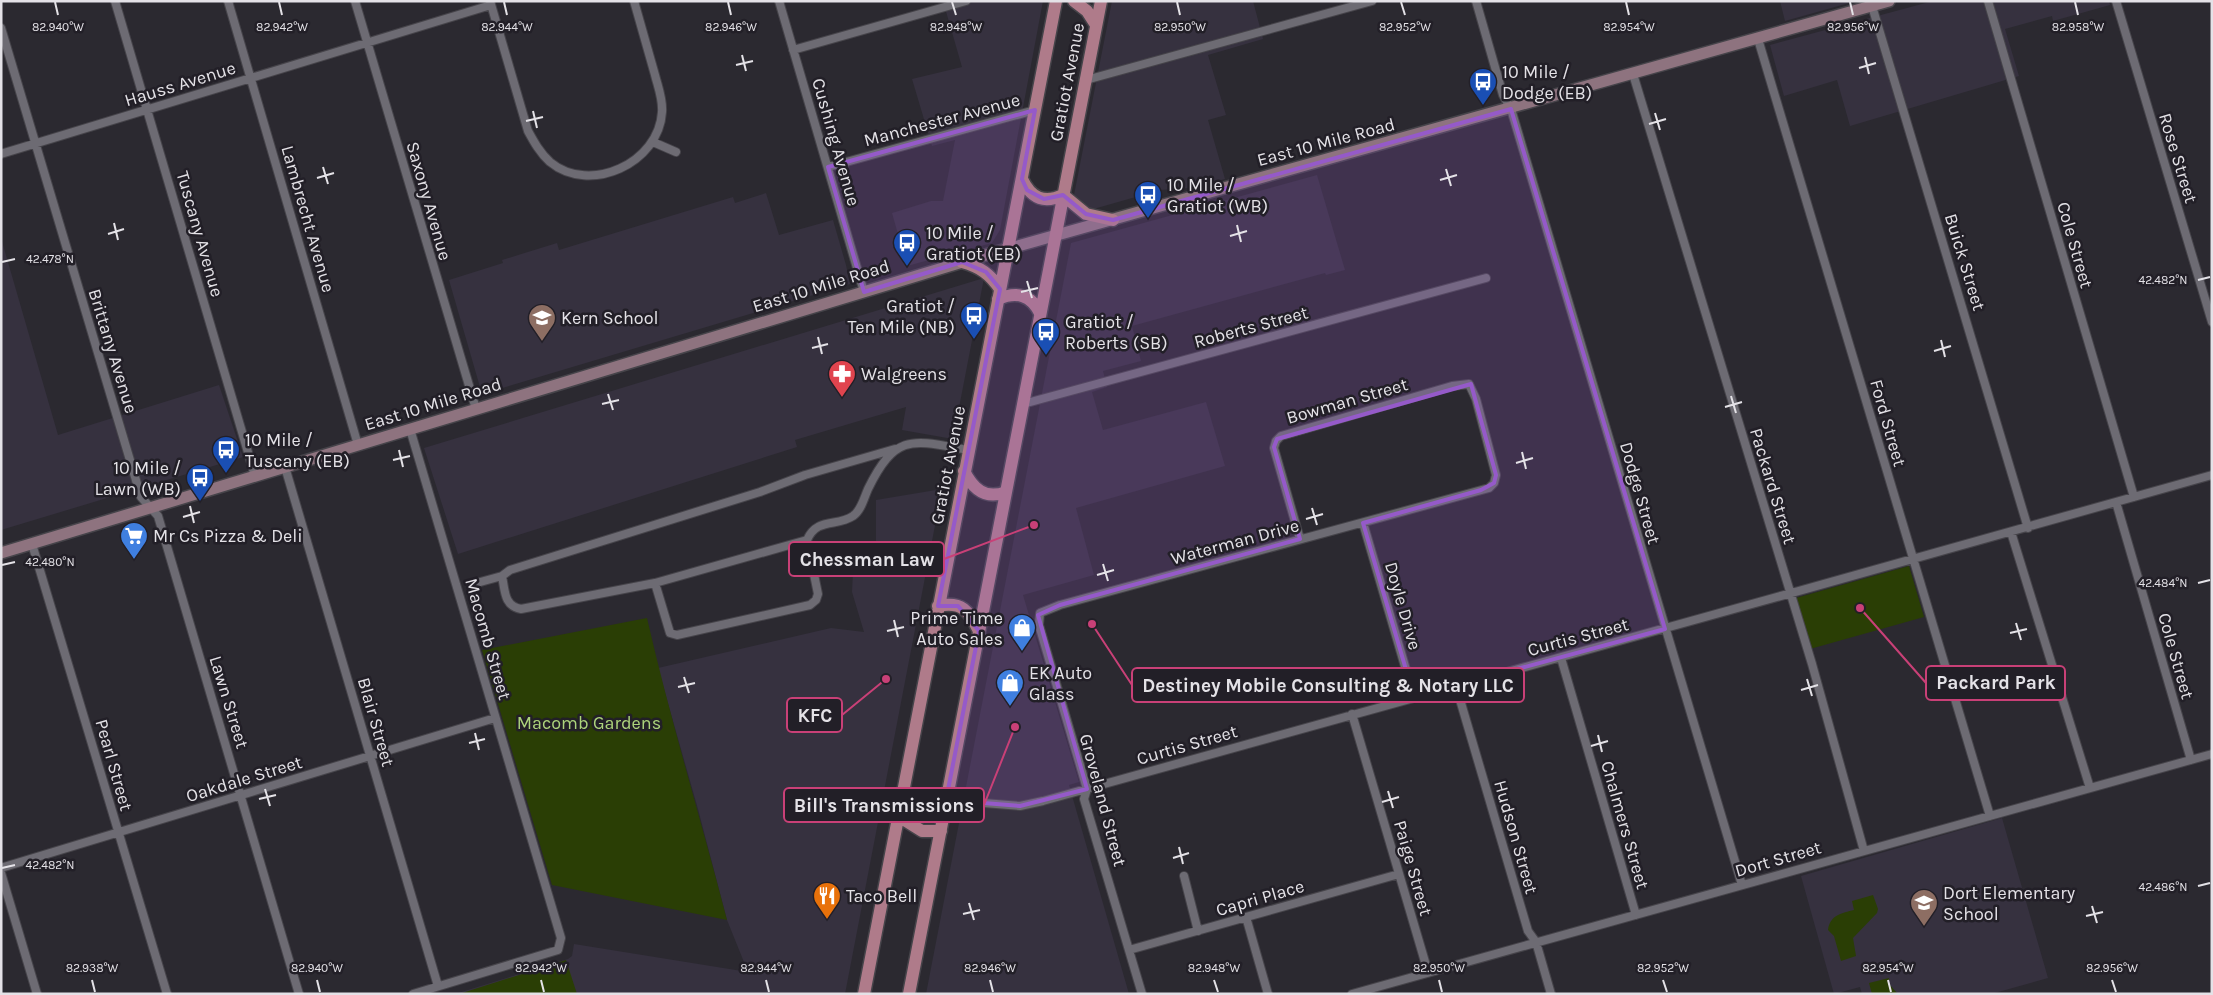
<svg xmlns="http://www.w3.org/2000/svg" width="2213" height="995" viewBox="0 0 2213 995" font-family="Karla,sans-serif">
<rect width="100%" height="100%" fill="#2b2930"/>
<path fill="#36313f" d="M943 1H1043L1000 230 992 243 907 266 892 213 931 201H943L955 140 932 146 912 79 962 67Z
M1112 1H1253L1263 39 1208 55 1226 115 1208 120 1225 179 1190 188 1160 190 1090 210 1079 203 1074 195Z
M1780 1H1856L1785 21Z
M1933 1H2109L2110 5 2053 21 2052 16 2005 29 2019 76 1850 126 1837 80 1784 96 1770 45Z
M1317 175 1345 270 1326 275 1325 273 1132 326 1141 361 1103 371 1107 387 1092 392 1103 430 1206 402 1225 466 1076 508 1094 575 1023 595 1079 782 1069 785 1129 994H926L1071 243Z
M766 193 779 235 833 220 846 265 850 284 482 394 449 280 503 263 502 260 557 243 559 250 733 197 735 203Z
M1 238 58 435 219 385 243 457 1 530Z
M984 278 953 439 902 430 906 407 795 440 797 447 458 554 424 448Z
M942 489 845 994H455L568 959 572 956 574 944 748 972 727 920 698 809 658 668 831 628 864 632 852 592 854 550 876 547V500Z
M2002 818 2048 978 1991 994H1862L1860 987 1834 994 1801 876Z"/>
<path fill="#2a3e05" d="M1909 566 1924 617 1810 649 1796 598Z
M647 618C670 719 701 819 727 920L552 885 482 650Z
M1873 895 1878 909 1877 913 1853 938 1856 956 1841 961 1834 936 1828 930C1830 915 1842 913 1854 910L1852 901Z
M566 960 577 994H459Z
M1889 978V984L1898 994H1872L1869 983Z"/>
<g fill="none" stroke-linecap="round" stroke-linejoin="round">
<defs>
<path id="minor" d="M115 1 255 476
M228 1 358 445
M355 1 476 409
M490 1 528 131C534 142 540 153 550 162 590 195 659 163 662 112 663 99 658 87 655 75 648 50 641 26 634 1
M779 1 864 292
M1476 1 1503 95 1511 109 1742 885
M1988 1 2134 497
M2116 1 2212 322
M1872 6 2028 528
M1 28 141 497 158 516 299 994
M1758 39 1990 816
M793 50 966 1
M1633 74 1812 664 1864 851
M1086 80 1372 1
M653 142 676 152
M1 154 491 5
M828 167 1035 110
M1023 404 1486 278
M410 429 561 938 558 950 413 994
M285 467 438 986
M2116 502 2191 760
M1363 523 1414 697
M2011 532 2090 788
M32 544 167 994
M502 576C505 591 504 606 521 609L655 583 807 540
M655 583 670 633 677 635 810 605 816 600 818 594 807 540C817 517 837 527 853 516 861 511 864 498 868 489 896 432 913 440 968 450
M473 584 502 576 510 570 760 492 805 475 895 449
M1561 658 1636 915
M1456 686 1528 931 1536 942 1551 994
M1352 714 1428 972
M946 800 1020 806 1043 801C1432 691 1823 586 2212 475
M1 868 495 718
M1 873 37 994
M1184 876 1198 931
M1246 917 1268 994
M1129 950 1399 874
M1142 994 1084 799 1087 789 1039 625 1040 613 1060 605 1489 488 1494 483 1496 475 1476 399 1469 384 1452 386 1281 436 1276 441 1274 448 1300 539
M1352 994 2212 754"/>
<path id="secondary" d="M1 553 989 254C1290 171 1589 85 1889 1"/>
<path id="primary" d="M1074 1 1087 11 1096 25
M1022 179C1031 198 1044 204 1063 195
M1063 195 1086 214 1113 220
M962 262C980 267 990 274 1000 289
M998 299C1017 291 1031 295 1040 313
M964 471C973 489 985 500 1006 492
M938 606C962 601 969 611 979 631
M898 816 922 831H941
M864 994 1056 1
M909 994 1101 1"/>
</defs>
<use href="#minor" stroke="#46444a" stroke-width="10"/>
<use href="#secondary" stroke="#46444a" stroke-width="14"/>
<use href="#primary" stroke="#46444a" stroke-width="15"/>
<use href="#minor" stroke="#6d6b73" stroke-width="8"/>
<use href="#secondary" stroke="#8e737f" stroke-width="11"/>
<use href="#primary" stroke="#af7b8a" stroke-width="12"/>
</g>
<path fill="#955ac9" fill-opacity="0.2" stroke="#955ac9" stroke-width="4" stroke-linejoin="round" d="M1511 109 1665 629 1414 697 1363 523 1481 490 1494 483 1496 475 1471 384 1277 439 1274 447 1300 539 1060 605 1038 615 1087 789 1020 806 946 800 979 631 958 606H938L1000 289 986 272 962 262 864 292 828 167 1035 110 1022 179 1027 190 1044 199 1063 195 1086 214 1113 220Z"/>
<path fill="none" stroke="#e4e2e7" stroke-width="2" d="M55 2 58 15M279 2 282 15M504 2 507 15M728 2 731 15M952 2 956 15M1177 2 1180 15M1401 2 1405 15M1626 2 1629 15M1850 2 1853 15M2075 2 2078 15M742 55 746 71M1865 57 1869 74M736 65 753 61M1859 68 1876 63M533 111 537 128M1655 113 1660 130M526 121 543 117M1649 124 1666 119M323 167 328 184M1446 169 1451 186M317 178 334 173M1440 180 1457 175M114 223 118 240M1237 225 1241 242M108 234 124 229M1230 236 1247 231M2 262 15 259M2198 280 2210 277M1027 281 1032 298M1021 292 1038 288M818 337 822 354M1941 340 1945 357M812 348 828 344M1934 351 1951 346M608 394 613 410M1731 396 1736 413M602 404 619 400M1725 407 1742 402M399 450 403 467M1522 452 1526 469M393 460 410 456M1516 463 1533 458M190 506 194 523M1312 508 1317 525M183 517 200 512M1306 519 1323 514M1103 564 1108 581M2 565 15 562M1097 575 1114 570M2198 583 2210 580M894 620 898 637M2016 623 2021 640M887 631 904 627M2010 633 2027 629M684 677 689 693M1807 679 1812 696M678 687 695 683M1801 690 1818 685M475 733 479 750M1598 735 1602 752M469 743 485 739M1591 746 1608 741M265 789 270 806M1388 791 1393 808M259 799 276 795M1382 802 1399 797M1179 847 1183 864M1173 858 1189 853M2 868 15 865M2198 886 2210 883M969 903 974 920M2092 906 2097 923M963 914 980 910M2086 916 2103 912M92 980 95 992M317 980 320 992M541 980 544 992M766 980 769 992M990 980 993 992M1214 980 1218 992M1439 980 1442 992M1663 980 1667 992M1888 980 1891 992M2112 980 2116 992"/>
<defs>
<symbol id="bus-pin" viewBox="-11 -11 22 30"><path d="M0 17L-7.5 6A9.5 9.5 0 1 1 7.5 6Z" fill="#1a4fb4" stroke="#221f27"/><path d="M-5-6H5V4H4V6H2V4H-2V6H-4V4H-5ZM-3.5-4V0h7V-4ZM-3.5 1.2v1.5H-2V1.2ZM2 1.2v1.5H3.5V1.2Z" fill="#fff"/></symbol>
<symbol id="school-pin" viewBox="-11 -11 22 30"><path d="M0 17L-7.5 6A9.5 9.5 0 1 1 7.5 6Z" fill="#8d6e63" stroke="#221f27"/><path d="M0-5L7-2L0 1L-7-2ZM-4 1L0 2.5L4 1V4Q0 6-4 4Z" fill="#fff"/></symbol>
<symbol id="pharmacy-pin" viewBox="-11 -11 22 30"><path d="M0 17L-7.5 6A9.5 9.5 0 1 1 7.5 6Z" fill="#e0444e" stroke="#221f27"/><path d="M-2-6h4v4h4v4h-4v4h-4v-4h-4v-4h4Z" fill="#fff"/></symbol>
<symbol id="supermarket-pin" viewBox="-11 -11 22 30"><path d="M0 17L-7.5 6A9.5 9.5 0 1 1 7.5 6Z" fill="#3f7fe0" stroke="#221f27"/><path d="M-6-5.5h2.5l.6 2H6L4.5 2H-2.5L-4.4-4H-6ZM-1.5 3.2a1.3 1.3 0 1 0 .1 0ZM3 3.2a1.3 1.3 0 1 0 .1 0Z" fill="#fff"/></symbol>
<symbol id="shop-pin" viewBox="-11 -11 22 30"><path d="M0 17L-7.5 6A9.5 9.5 0 1 1 7.5 6Z" fill="#3f7fe0" stroke="#221f27"/><path d="M-5-2.5h2.3a2.7 3.5 0 0 1 5.4 0H5L5.5 6h-11ZM-1.5-2.5h3a1.5 2.3 0 0 0-3 0Z" fill="#fff"/></symbol>
<symbol id="restaurant-pin" viewBox="-11 -11 22 30"><path d="M0 17L-7.5 6A9.5 9.5 0 1 1 7.5 6Z" fill="#e8710a" stroke="#221f27"/><path d="M-5-6h1v4h1v-4h1v4h1v-4h1v5L-1.5 .5V6h-2V.5L-5-1ZM5-6V6H3V1.5H1.5Q1.5-4 5-6Z" fill="#fff"/></symbol>
</defs>
<g fill-rule="evenodd">
<use href="#bus-pin" x="1467" y="66" width="32" height="43"/>
<use href="#bus-pin" x="1132" y="179" width="32" height="43"/>
<use href="#bus-pin" x="891" y="227" width="32" height="43"/>
<use href="#bus-pin" x="958" y="300" width="32" height="43"/>
<use href="#school-pin" x="526" y="302" width="32" height="43"/>
<use href="#bus-pin" x="1030" y="316" width="32" height="43"/>
<use href="#pharmacy-pin" x="826" y="358" width="32" height="43"/>
<use href="#bus-pin" x="210" y="434" width="32" height="43"/>
<use href="#bus-pin" x="184" y="462" width="32" height="43"/>
<use href="#supermarket-pin" x="118" y="520" width="32" height="43"/>
<use href="#shop-pin" x="1006" y="612" width="32" height="43"/>
<use href="#shop-pin" x="994" y="667" width="32" height="43"/>
<use href="#restaurant-pin" x="811" y="880" width="32" height="43"/>
<use href="#school-pin" x="1908" y="887" width="32" height="43"/>
</g>
<g text-anchor="middle" stroke-width="5" stroke-linejoin="round" paint-order="stroke">
<g font-size="18" fill="#e4e2e7" stroke="#221f27" text-anchor="start">
<text x="1502" y="78">10 Mile /<tspan x="1502" dy="21">Dodge (EB)</tspan></text>
<text x="1167" y="191">10 Mile /<tspan x="1167" dy="21">Gratiot (WB)</tspan></text>
<text x="926" y="239">10 Mile /<tspan x="926" dy="21">Gratiot (EB)</tspan></text>
<text x="955" y="312" text-anchor="end">Gratiot /<tspan x="955" dy="21">Ten Mile (NB)</tspan></text>
<text x="561" y="324">Kern School</text>
<text x="1065" y="328">Gratiot /<tspan x="1065" dy="21">Roberts (SB)</tspan></text>
<text x="861" y="380">Walgreens</text>
<text x="245" y="446">10 Mile /<tspan x="245" dy="21">Tuscany (EB)</tspan></text>
<text x="181" y="474" text-anchor="end">10 Mile /<tspan x="181" dy="21">Lawn (WB)</tspan></text>
<text x="153" y="542">Mr Cs Pizza &amp; Deli</text>
<text x="1003" y="624" text-anchor="end">Prime Time<tspan x="1003" dy="21">Auto Sales</tspan></text>
<text x="1029" y="679">EK Auto<tspan x="1029" dy="21">Glass</tspan></text>
<text x="1943" y="899">Dort Elementary<tspan x="1943" dy="21">School</tspan></text>
<text x="846" y="902">Taco Bell</text>
</g>
<g font-size="18" fill="#e4e2e7" stroke="#221f27">
<text transform="translate(1067 82) rotate(-79)" y="6">Gratiot Avenue</text>
<text transform="translate(180 84) rotate(-17)" y="6">Hauss Avenue</text>
<text transform="translate(942 120) rotate(-15)" y="6">Manchester Avenue</text>
<text transform="translate(836 142) rotate(74)" y="6">Cushing Avenue</text>
<text transform="translate(1326 142) rotate(-15)" y="6">East 10 Mile Road</text>
<text transform="translate(2178 158) rotate(73)" y="6">Rose Street</text>
<text transform="translate(429 201) rotate(74)" y="6">Saxony Avenue</text>
<text transform="translate(308 219) rotate(74)" y="6">Lambrecht Avenue</text>
<text transform="translate(200 234) rotate(74)" y="6">Tuscany Avenue</text>
<text transform="translate(2075 245) rotate(74)" y="6">Cole Street</text>
<text transform="translate(1965 262) rotate(73)" y="6">Buick Street</text>
<text transform="translate(821 286) rotate(-17)" y="6">East 10 Mile Road</text>
<text transform="translate(1251 327) rotate(-15)" y="6">Roberts Street</text>
<text transform="translate(113 351) rotate(73)" y="6">Brittany Avenue</text>
<text transform="translate(1347 401) rotate(-16)" y="6">Bowman Street</text>
<text transform="translate(433 404) rotate(-17)" y="6">East 10 Mile Road</text>
<text transform="translate(1888 423) rotate(74)" y="6">Ford Street</text>
<text transform="translate(948 465) rotate(-79)" y="6">Gratiot Avenue</text>
<text transform="translate(1773 486) rotate(73)" y="6">Packard Street</text>
<text transform="translate(1640 493) rotate(74)" y="6">Dodge Street</text>
<text transform="translate(1235 542) rotate(-15)" y="6">Waterman Drive</text>
<text transform="translate(1403 606) rotate(74)" y="6">Doyle Drive</text>
<text transform="translate(1578 637) rotate(-15)" y="6">Curtis Street</text>
<text transform="translate(488 639) rotate(74)" y="6">Macomb Street</text>
<text transform="translate(2176 656) rotate(74)" y="6">Cole Street</text>
<text transform="translate(229 702) rotate(73)" y="6">Lawn Street</text>
<text transform="translate(376 722) rotate(74)" y="6">Blair Street</text>
<text transform="translate(1187 745) rotate(-16)" y="6">Curtis Street</text>
<text transform="translate(114 765) rotate(74)" y="6">Pearl Street</text>
<text transform="translate(244 779) rotate(-17)" y="6">Oakdale Street</text>
<text transform="translate(1103 800) rotate(75)" y="6">Groveland Street</text>
<text transform="translate(1625 825) rotate(74)" y="6">Chalmers Street</text>
<text transform="translate(1516 837) rotate(74)" y="6">Hudson Street</text>
<text transform="translate(1778 859) rotate(-16)" y="6">Dort Street</text>
<text transform="translate(1413 868) rotate(74)" y="6">Paige Street</text>
<text transform="translate(1260 898) rotate(-16)" y="6">Capri Place</text>
</g>
<g font-size="18" fill="#add47c" stroke="#221f27">
<text x="589" y="729">Macomb Gardens</text>
</g>
</g>
<g font-size="12" text-anchor="middle" fill="#e4e2e7" stroke="#221f27" stroke-width="5" stroke-linejoin="round" paint-order="stroke">
<text x="58" y="31">82.940°W</text>
<text x="282" y="31">82.942°W</text>
<text x="507" y="31">82.944°W</text>
<text x="731" y="31">82.946°W</text>
<text x="956" y="31">82.948°W</text>
<text x="1180" y="31">82.950°W</text>
<text x="1405" y="31">82.952°W</text>
<text x="1629" y="31">82.954°W</text>
<text x="1853" y="31">82.956°W</text>
<text x="2078" y="31">82.958°W</text>
<text x="50" y="263">42.478°N</text>
<text x="2163" y="284">42.482°N</text>
<text x="50" y="566">42.480°N</text>
<text x="2163" y="587">42.484°N</text>
<text x="50" y="869">42.482°N</text>
<text x="2163" y="891">42.486°N</text>
<text x="92" y="972">82.938°W</text>
<text x="317" y="972">82.940°W</text>
<text x="541" y="972">82.942°W</text>
<text x="766" y="972">82.944°W</text>
<text x="990" y="972">82.946°W</text>
<text x="1214" y="972">82.948°W</text>
<text x="1439" y="972">82.950°W</text>
<text x="1663" y="972">82.952°W</text>
<text x="1888" y="972">82.954°W</text>
<text x="2112" y="972">82.956°W</text>
</g>
<path fill="none" stroke="#c94077" stroke-width="2" d="M1034 525L944 559M1860 608L1926 683M1092 624L1132 685M886 679L842 715M1015 727L984 805"/>
<g fill="#c94077" stroke="#221f27" stroke-width="2">
<circle cx="1034" cy="525" r="5"/>
<circle cx="1860" cy="608" r="5"/>
<circle cx="1092" cy="624" r="5"/>
<circle cx="886" cy="679" r="5"/>
<circle cx="1015" cy="727" r="5"/>
</g>
<g fill="#221f27" stroke="#c94077" stroke-width="2">
<rect x="789" y="542" width="155" height="34" rx="5"/>
<rect x="1926" y="666" width="139" height="34" rx="5"/>
<rect x="1132" y="668" width="392" height="34" rx="5"/>
<rect x="787" y="698" width="55" height="34" rx="5"/>
<rect x="784" y="788" width="200" height="34" rx="5"/>
</g>
<g font-size="19" text-anchor="middle" font-weight="bold" fill="#e4e2e7">
<text x="867" y="566">Chessman Law</text>
<text x="1996" y="689">Packard Park</text>
<text x="1328" y="692">Destiney Mobile Consulting &amp; Notary LLC</text>
<text x="815" y="722">KFC</text>
<text x="884" y="812">Bill's Transmissions</text>
</g>
<rect width="2213" height="995" fill="none" stroke="#e4e2e7" stroke-width="5"/>
</svg>
